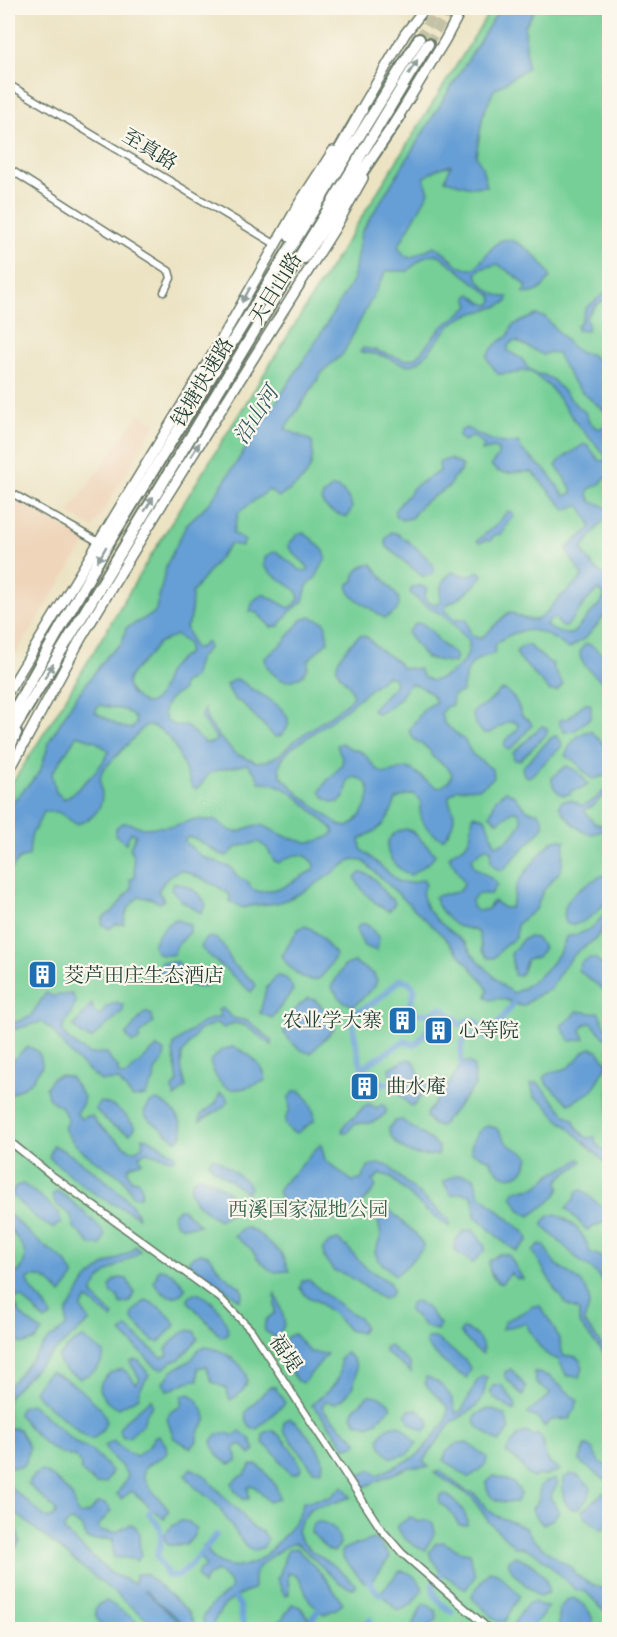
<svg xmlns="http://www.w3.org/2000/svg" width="617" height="1637" viewBox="0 0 617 1637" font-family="'Libre Caslon Text','Noto Serif SC',serif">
<rect width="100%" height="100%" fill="#fbf7ec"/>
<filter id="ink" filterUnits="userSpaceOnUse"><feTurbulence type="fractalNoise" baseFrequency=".0167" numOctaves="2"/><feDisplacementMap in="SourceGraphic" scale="12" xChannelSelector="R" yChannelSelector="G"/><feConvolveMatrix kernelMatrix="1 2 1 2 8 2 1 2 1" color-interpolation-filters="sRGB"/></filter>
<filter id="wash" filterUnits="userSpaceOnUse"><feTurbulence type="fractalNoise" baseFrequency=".008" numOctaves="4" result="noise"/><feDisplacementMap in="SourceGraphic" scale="24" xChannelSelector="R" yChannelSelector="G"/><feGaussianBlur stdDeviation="1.35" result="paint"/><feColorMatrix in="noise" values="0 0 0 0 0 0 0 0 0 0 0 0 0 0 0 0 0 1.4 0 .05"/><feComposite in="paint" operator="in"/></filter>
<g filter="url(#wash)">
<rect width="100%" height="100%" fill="#ece3c3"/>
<path fill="#efd6bb" d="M139 414 156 423 93 528 68 513Z
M8 496 87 541 8 666Z"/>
<path fill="#75cf96" stroke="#4a8665" stroke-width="1.5" d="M492 8H609V1629H8V789C64 706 112 618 165 533 273 357 382 182 492 8Z"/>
<path fill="#669fd5" stroke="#426e84" stroke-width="1.5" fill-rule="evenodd" d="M500 8H536L525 26 527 68 494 90 483 115 476 155 482 167 487 186 471 187 445 180 451 165 437 169 424 178 429 192 398 247 405 256 410 258 434 246C450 252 455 271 474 269 480 263 494 244 500 241 515 233 546 263 550 277 545 287 535 296 523 293L527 287C521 277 507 272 498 264L480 269 476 274C480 286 496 297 508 297L507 302C488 313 471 309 452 324 441 333 426 360 414 364 402 367 394 360 383 356 376 354 368 353 360 352L363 348 374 350 405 360 416 358 441 328 470 306 467 297 471 294 482 303 490 305 493 301 492 296 439 255C426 251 417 263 408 271H386L343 354 324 370 285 429 312 441C316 472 304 482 279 497L269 490 239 512 233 533 245 541 242 546 230 544 192 593 191 619 186 627 194 648H199L207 642 209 647 198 660 193 678 182 684V691C160 699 155 728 186 726L205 743H212L217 739 201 718 204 709 207 720 221 739 236 754 256 762 267 761 279 755 298 738 334 713 353 697C352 676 324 677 344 652 350 645 354 639 361 635 371 637 372 644 380 650 389 657 395 657 402 668L419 669 423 677 432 681C449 677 471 662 469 642 462 634 455 624 445 617 433 608 420 605 410 592L412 587 421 586 427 589 424 598 429 603 437 604 441 601C439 589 442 578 453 572 463 576 469 578 478 571L483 575C473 589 462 598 446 605L445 611 456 620 466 619 471 635 480 639C491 631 499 619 510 612 542 629 540 617 561 596 568 590 577 584 582 577 579 566 569 560 567 548L589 530 591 525 581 507 577 505 566 510 532 472C518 470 500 479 491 465L498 456V450L493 448 482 451 484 445 473 436 464 441 459 436 460 431 466 428C482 436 499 447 518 442L522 450 547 472 565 496 572 493V489L556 466 560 460 584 444 588 446 600 461 606 460V456L578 425 550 387 531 372 524 370 516 373 498 374 489 362 487 356 496 344 508 336 513 325 536 315 545 317 568 343 580 353 590 354 609 370V478H605L600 484 589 489 588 496 593 503 600 504 609 510V515C605 518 583 546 582 550L596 570 609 577V611C602 618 596 627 589 634 584 640 575 644 569 649 541 629 527 622 496 643L494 654C470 658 466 669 462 692L453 695 452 705 445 707 441 715 444 723 465 741 472 754 493 770 494 777C478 793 477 787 457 789L449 796C448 803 451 804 453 811 456 821 450 832 443 839 426 831 417 819 421 801L414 794 407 795 396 799C392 812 386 825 373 832 368 835 365 836 360 840L361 849 399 882 412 883 423 879 426 885 422 892 426 907 437 920 466 944 471 953 504 987 514 993C534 984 561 959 566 937 591 932 594 928 609 908 610 913 600 934 597 937 592 943 584 946 578 951 566 962 557 976 550 990 539 991 532 1001 522 1006 510 1003 502 995 490 1000L486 997 488 990 482 980 443 936 362 860 353 859C329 874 308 893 280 902 268 906 255 903 243 908L230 902V895C219 885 196 876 182 870 170 873 164 881 158 891L164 900 160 903 150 898 139 897C129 905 125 911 124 924H116L109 929 102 924 103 918 113 911 132 888 130 879 135 878 133 854 130 848 136 835 131 832 126 843 115 835 116 828 122 823H129L143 828 174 826 192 820H216C245 846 242 821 263 826 267 827 272 830 276 832 297 842 314 848 334 833L332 828C310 811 288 780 259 782L256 774 247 764C238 767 215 769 209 774 204 779 203 785 196 789L192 787C181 764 176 729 146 725L102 771C98 781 102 787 102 796 101 812 90 821 76 824L58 812H44L31 836 29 856 19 859 8 874V807L40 772 50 740 74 700 108 655 122 643 126 628 155 613 167 564 187 524 212 500 320 335 353 280 361 233ZM517 341 543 355 550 352 557 354 573 382 582 392 609 415 604 427 598 429 589 422 585 412 577 406 553 380 544 375 537 374 527 367 522 359 508 351V346L512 342ZM599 590 604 595 603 600 573 633C566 636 552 631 546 625L549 620 555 618 562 627H566C576 617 587 596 599 590ZM176 635 188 644V653C183 658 177 660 173 665 160 678 165 701 146 704 103 680 146 668 158 643ZM386 676 394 678 396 684 372 709 374 712 378 714C386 709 395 704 401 697 405 692 405 688 410 684 420 684 433 693 436 702L424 709 409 730C414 744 421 741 429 750 434 756 428 753 434 758 441 763 448 766 452 774L449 781 440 788C427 785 423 776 412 770 403 764 394 775 384 773 373 770 371 759 363 753 356 749 350 750 342 743L337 745 343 761C338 774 327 777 320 791 324 800 337 808 344 797 347 793 347 786 347 781L353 777C384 781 364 818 348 827L339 825 300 795 281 776 279 767 282 759 291 749 341 713ZM99 705 125 710 135 718 136 724 131 729 119 726 95 712ZM77 735 95 741 109 751C105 764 76 793 64 799L56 792 52 774ZM187 837C202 838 212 853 227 856L237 847 258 842 267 848 274 861 279 863C292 854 304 850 315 864L313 870 282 888 260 892 252 889 248 882 236 876 232 868 201 856 184 841Z
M609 290V297L596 305 586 317 588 324 587 331 577 330V325L581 322 586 308Z
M450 459 463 466 460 472 452 479 450 486 423 503 411 518 402 520 395 516V510L415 486 440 471 439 462Z
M333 487C342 488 351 499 352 508L347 517C337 514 325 511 321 500L325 493Z
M507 512H512L514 517 508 522 503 533 493 536 491 541 486 540 480 543 477 541 497 524Z
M391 532 396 533C407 540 433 559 435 570L430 575 422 576 387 547 385 540Z
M303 533 311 538 324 551 326 558 316 577 307 586 303 601 289 613 279 626 271 627 257 613 250 611 253 601 263 594 289 608 294 605 299 599 297 591 272 574 264 566 265 558 271 553 277 552 300 570 307 571 309 569C303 559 292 555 288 545L298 534Z
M372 564 398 597C402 609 394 615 384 618L352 596 348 589 349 584 354 581C354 571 362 565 372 564Z
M310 617 325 622 328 641C322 647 312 655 308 662 308 664 308 665 308 667 303 679 287 685 277 677 270 672 265 665 265 658L283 643 302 620Z
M416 623C428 623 433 634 440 642 444 647 451 650 456 656L454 663 426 658 407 633Z
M586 644 591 645 609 660V687C599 678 567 658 586 644Z
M527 645C537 650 542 660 553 664V668L563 684 557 691H550L519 658 516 652 521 647Z
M234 679C243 680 244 684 250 688 262 695 298 712 286 730 283 735 280 736 275 737L242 703 235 700 226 685Z
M505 690C510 694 515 698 517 703 521 711 519 717 529 720L532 725 516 744 509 750 504 747 505 741 518 729V724L512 721C501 723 495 735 482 733L475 723 472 713 477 708 487 704 500 691Z
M586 703 591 705V717L574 731 564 732 559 723 561 719H568L581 706Z
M542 726 547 728V734L520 760H514L513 753Z
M591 731 606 746 609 756V772L607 775 594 779C582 774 579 760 565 756 570 744 576 733 591 731Z
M556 736 561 741 562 746 532 775 528 777 524 775 522 768 551 738Z
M566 766 578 771 588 784 580 789 572 790 570 794 562 795C555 790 552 787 552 778Z
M609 785V790L593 806 584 810 594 823 609 827V830C602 830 598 833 591 834 582 835 563 814 559 806L562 801 571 800 583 806 594 800Z
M506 791 513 795 527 810 539 813 543 819V828L503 870 497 869 491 863V849L485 848 472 858 473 866 495 881 497 885 491 894H478L472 900V907L478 911 488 909 493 901 504 908H510C515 900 513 893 517 885 521 877 548 843 555 840 559 838 561 840 565 841L561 870 543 891 536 909 517 924 516 938 506 944 494 958H488L482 951 479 933C472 928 468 929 460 927 450 924 437 907 435 897 445 891 461 898 464 882L449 857C453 851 456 851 461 848 473 841 471 827 473 815L485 818C489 826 492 841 496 845 509 842 517 833 522 821L519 812 513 811 498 822 490 815 496 799Z
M406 829 413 832 435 854 432 860 411 875C388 867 374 836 406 829Z
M360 873C375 873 380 888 389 898L393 899 395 903 389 911C374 903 362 893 355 878Z
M606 874 609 875C610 881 611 888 610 894 607 906 579 931 566 923 557 897 587 883 606 874Z
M173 883C185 883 202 893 206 905L201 913 182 901 171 889Z
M176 919 190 925V932L176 947 173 955H163L156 952 153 945C156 935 166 924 176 919Z
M360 924H367L379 938 377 951 364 946 356 930Z
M305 926C321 932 325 944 336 955 332 962 326 973 320 978 307 987 287 966 282 956L298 929Z
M209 937 215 938 223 945 233 964 253 981 256 986 251 992 201 948 203 942Z
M529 937 536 938 544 947 538 957 527 959 522 973 518 976 514 975 511 954 523 939Z
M589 958H595L609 972V994L578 970 582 962Z
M161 962H178L182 970 203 980 205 987C189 989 183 977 163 978L160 970Z
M354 962 374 974 377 981 375 986 354 1006 342 1001 331 987 344 966Z
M276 976C286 976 290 980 293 990L272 1018 260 1013 266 989Z
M46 993 52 996 72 994 76 1002C73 1010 70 1016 65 1023 55 1036 80 1047 88 1054L107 1053 111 1061 118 1067V1074L125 1076 157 1047 165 1052 163 1061 155 1071 154 1081 145 1096 133 1098 118 1080 101 1081 75 1059 51 1029 41 1022 8 1031V1025L30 1017Z
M308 998 315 1000 335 1020V1028L311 1053C299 1052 291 1042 284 1033 284 1019 297 1007 308 998Z
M116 1002 123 1005V1011L91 1039 82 1035 74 1026 92 1004 94 1012 100 1016 106 1007Z
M222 1008 233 1018 248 1021 271 1040 272 1045 244 1025 233 1023 224 1028 216 1023 198 1031 182 1054 181 1067 186 1087 175 1097 172 1090 178 1081 173 1052 174 1044C193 1031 197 1021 221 1017L218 1010Z
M577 1011 591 1013 598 1012 609 1033V1041C602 1036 598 1029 591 1023L585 1024 581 1030 585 1039 570 1041 561 1026C566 1020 573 1019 577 1011Z
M145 1012 152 1015 153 1022 140 1034 139 1041 132 1043 126 1035Z
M28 1047C38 1049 42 1056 42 1066L30 1083 8 1096C7 1072 6 1062 28 1047Z
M232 1047C247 1051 264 1065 266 1080 237 1093 220 1097 210 1061L222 1050Z
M591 1048 598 1051 608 1064 592 1091 569 1104 547 1084 544 1077C551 1070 559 1072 567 1068 577 1063 580 1051 591 1048Z
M410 1059 414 1062 419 1074 429 1084 415 1105 411 1106C400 1096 388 1083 390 1068L403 1061Z
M469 1062 474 1067 475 1086 440 1127 432 1124 426 1116C436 1097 454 1083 461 1063Z
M60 1075 70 1077 84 1097 82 1105 76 1113 82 1119 86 1116H92L98 1125 130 1150H136L142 1146 143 1138 150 1139 175 1155V1160L146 1152 139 1155 142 1162 131 1165 127 1170 131 1180H138L142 1188 141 1196H133C129 1191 126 1180 121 1177 100 1163 76 1152 64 1128L68 1120 62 1108 48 1098 46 1088 52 1078Z
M538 1083 566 1115 573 1119C575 1127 580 1132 587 1138L595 1137 596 1144 609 1155V1166L565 1124C551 1117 552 1104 534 1097L531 1084Z
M294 1091H301C308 1098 316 1111 314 1121L297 1133 291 1131 285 1124 286 1117 290 1110 289 1097Z
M220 1093 226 1096 228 1102C225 1108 207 1116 200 1121V1116L216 1103Z
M157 1100C171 1106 183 1118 183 1134L177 1141 146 1117 144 1112 150 1103Z
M99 1102C112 1103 129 1115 135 1128L130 1134 113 1126 95 1109Z
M369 1104 377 1108 382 1104 386 1108V1113C382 1117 375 1123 368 1123 356 1124 356 1120 347 1133L342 1132C343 1121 352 1121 358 1113 362 1109 362 1106 369 1104Z
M402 1120C414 1130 429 1137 439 1148L438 1155C431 1155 423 1156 417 1155 405 1153 389 1139 389 1128L395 1121Z
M487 1126 496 1128C501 1133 503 1139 508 1144 515 1150 523 1150 529 1157 524 1182 500 1183 490 1160L471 1152C471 1141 477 1130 487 1126Z
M321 1144 325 1160 352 1181 361 1180 368 1167 378 1164 390 1166 396 1174 449 1220V1226L428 1212 389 1176 380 1174 373 1181 376 1187C369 1197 349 1219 337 1220 330 1221 322 1215 314 1215 300 1216 304 1222 287 1216L278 1191C283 1181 290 1177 298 1169 306 1160 312 1152 321 1144Z
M53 1145C72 1154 134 1197 138 1217 125 1208 110 1204 97 1195 80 1184 64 1170 49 1157Z
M212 1158 217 1159 247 1182 250 1188 247 1193 213 1168 209 1162Z
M579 1159 582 1161C575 1171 563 1171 558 1182L560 1188C554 1202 541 1207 530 1216L520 1210 512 1196 514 1191C521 1189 527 1190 534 1188 542 1185 546 1177 553 1173 562 1167 571 1167 579 1159Z
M456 1175H465L474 1177 479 1194 526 1234 528 1240 517 1251C501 1243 490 1228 475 1216 473 1197 477 1190 451 1195L443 1182Z
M197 1176C209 1176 235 1195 239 1206L219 1220C204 1211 178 1193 197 1176Z
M23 1184 41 1197 59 1213 61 1223 53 1228C40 1223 21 1205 11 1194L16 1186Z
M582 1190 609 1213V1220L587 1230 566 1208 575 1198 577 1191Z
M57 1191C64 1194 102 1227 105 1235L101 1245H91L74 1227 71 1216 56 1204 52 1195Z
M386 1207 416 1234 424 1247C415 1256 406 1269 395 1275L378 1260 375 1252 381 1236 377 1216 379 1211Z
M179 1209H183L200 1225C187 1227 175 1231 173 1214Z
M8 1213 38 1241 66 1262 74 1277 61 1294C52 1284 43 1272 28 1278 28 1293 48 1301 51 1317L45 1321 22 1297 14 1298C16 1314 29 1323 42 1331L36 1340 24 1344 8 1339V1275L10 1273 19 1272C33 1251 19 1244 9 1227 7 1223 8 1218 8 1213Z
M556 1214C567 1219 580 1229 585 1240 588 1244 588 1249 591 1253L598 1255 609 1263V1284L605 1283 594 1271 581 1262 543 1226V1222L549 1216Z
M248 1228 259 1234 281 1253 289 1271 272 1272 258 1259 251 1249 234 1236 241 1229Z
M473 1230 484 1244 485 1250 473 1263 455 1251V1241L464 1231Z
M338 1240 347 1247 366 1268 389 1282 393 1291 389 1297 383 1299C366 1290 353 1274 334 1271L324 1258 323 1249 330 1242Z
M540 1244 545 1246C548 1252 550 1258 555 1263 569 1276 591 1281 589 1304 589 1310 585 1315 584 1322L609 1354V1359L584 1330 579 1322V1311L566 1304 556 1291 533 1251Z
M136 1246 140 1250 138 1253C121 1266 97 1272 92 1295L114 1316 112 1319 87 1299 81 1308 90 1321 40 1364 8 1397V1387L48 1340 66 1327 67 1312 85 1282 105 1265 130 1252Z
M200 1253 208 1255 222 1273 241 1288 243 1294 240 1300 188 1262 193 1256Z
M499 1254 509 1255 523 1279 515 1278 511 1273 501 1284C492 1279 488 1272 489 1261Z
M159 1269C170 1269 179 1280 186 1288 175 1304 162 1295 154 1282Z
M120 1278 127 1279 134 1293 130 1302 121 1304 118 1297 112 1294 110 1287 114 1280Z
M309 1280 326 1295 361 1320 364 1327 361 1333 348 1330 336 1316 317 1301 306 1296 300 1288 302 1281Z
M196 1293C212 1297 228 1318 228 1334L221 1337 188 1301 189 1297Z
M275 1294C278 1298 285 1320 284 1324 284 1329 278 1334 275 1337L265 1331C263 1321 267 1318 275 1313Z
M146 1300C158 1306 170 1313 175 1325L159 1342 152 1340 132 1319 133 1312Z
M417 1301 426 1307 440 1324 437 1330 426 1327 409 1311 410 1303Z
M532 1306H540L553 1326 560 1341 563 1356C575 1355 581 1357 583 1369L579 1377 567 1376 558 1359C542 1358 534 1336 525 1323L502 1329 505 1321 528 1310Z
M127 1328 162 1358 168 1355 166 1349C174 1340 182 1328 194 1331L198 1339 180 1359 172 1361 163 1369 156 1367 121 1332Z
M462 1329C474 1330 485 1342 483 1354L475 1349 460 1333Z
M294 1334 310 1352 327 1354 303 1383 297 1381 279 1351 287 1337Z
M83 1338 104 1353C103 1366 92 1374 80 1378 70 1373 60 1369 58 1357L74 1342Z
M427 1338H435L465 1360 471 1369 466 1378C451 1369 437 1358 426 1344Z
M389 1345 410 1364 411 1372 386 1353 384 1348Z
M206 1347C233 1351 268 1381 230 1400L226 1388 212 1382 206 1366 198 1368V1380C182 1380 179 1389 167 1390L163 1382C167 1379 170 1373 174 1370 186 1361 190 1365 198 1350Z
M345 1353C362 1360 357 1383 347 1395 344 1399 339 1401 335 1404L326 1401 322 1406 325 1412 358 1442 354 1446 345 1447 328 1423 312 1405C330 1387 342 1387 340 1359Z
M135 1360 139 1361 149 1375 140 1389 139 1397 119 1408C108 1405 104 1399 99 1390 102 1377 109 1372 122 1369L128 1373 136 1384 140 1379 130 1362Z
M511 1369 526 1387 523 1396 505 1377V1372Z
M50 1372C62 1373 106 1407 106 1420 105 1429 99 1434 93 1439L86 1437 39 1398 34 1391 41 1380Z
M534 1372 549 1376 578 1401 570 1419 551 1420 544 1427 538 1418 527 1414C534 1405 544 1402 551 1393L536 1383Z
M483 1376 487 1377 483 1397 476 1407 451 1423 423 1461 429 1467H409L362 1488 356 1477 371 1470 378 1475 415 1457 423 1450 446 1421 448 1408 425 1384 426 1377C436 1379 447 1389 452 1399 454 1403 453 1408 456 1413L462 1410 477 1381Z
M501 1384 516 1405 514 1411 494 1398 490 1392 493 1386Z
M269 1387H275L285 1403 257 1429 251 1428 247 1421 245 1413Z
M190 1394C195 1397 197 1400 200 1405 216 1429 196 1422 197 1441L191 1448 174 1438 167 1419 170 1412 182 1406V1396Z
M369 1395C379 1394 386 1399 392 1407L377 1421 369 1426 356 1422 352 1415 355 1408Z
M151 1399 153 1405 146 1414 143 1424 129 1437H123L119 1429 125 1421Z
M31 1404 79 1445C94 1448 102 1461 112 1472L106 1483 96 1484 81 1471V1465L75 1457C48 1453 35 1434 18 1414L21 1407Z
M417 1409 428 1419 429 1426 424 1431 410 1423 406 1414 409 1410Z
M491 1409 505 1415 510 1429 499 1442 479 1428 474 1421 476 1415 484 1410Z
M289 1418C300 1424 320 1448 323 1461 323 1461 322 1470 322 1471L313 1470 283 1430 284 1422Z
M393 1425 401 1426 417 1443 407 1454 392 1458C384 1454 381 1448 379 1439L384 1431Z
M11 1428 19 1429 29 1448 26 1462 21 1467H10L8 1464V1430Z
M271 1430C284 1436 296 1455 302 1468L298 1473 290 1474 276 1455 263 1443V1434Z
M240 1431 250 1439 255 1450 250 1455 243 1445H238L234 1450 237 1455V1461L230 1464C220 1460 214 1452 212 1441L218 1434 227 1433 234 1436Z
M526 1432 533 1436 538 1434C546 1441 543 1445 545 1454 547 1462 554 1466 560 1470L545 1476 538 1475 533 1478 527 1474 521 1464 506 1452 518 1435Z
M155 1436H159L166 1445 167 1453C161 1459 152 1461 146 1467 135 1478 163 1500 169 1511L164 1519 132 1491 121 1499 117 1494 128 1477C121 1460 112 1463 105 1446L113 1441 128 1453 137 1456 149 1446Z
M458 1443H467L487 1457 486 1464 469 1478 444 1460 446 1452Z
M586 1445 593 1449C596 1458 600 1464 609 1466V1477L605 1480 579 1461Z
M251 1465H258C267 1475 279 1485 279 1499L269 1502 254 1486 248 1487 249 1499H243L235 1491 232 1483 237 1478 245 1474Z
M191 1468 204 1475 226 1499 242 1514 250 1525 262 1532 267 1539 264 1547 253 1551 246 1547 217 1505 194 1486 185 1475Z
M41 1471C51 1473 65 1488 72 1496 76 1503 74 1509 79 1515L88 1513 98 1503C104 1503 108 1504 111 1511L98 1526 100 1531 117 1532 131 1524C144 1530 137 1544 141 1555L137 1561C130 1557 122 1559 113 1557V1539C102 1537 98 1543 86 1538 84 1527 81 1524 70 1521L64 1527 65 1532 112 1574 135 1584 136 1574H146L189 1612 195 1626 190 1629 144 1590 186 1629H159L8 1507V1485L46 1518H51L55 1515 56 1511 28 1484 33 1476Z
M440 1471 466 1491 474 1493 487 1509 497 1516 526 1528 533 1539 544 1549 571 1568 576 1575 587 1582 603 1589 609 1587V1616L586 1592 576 1590 537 1554 525 1548 515 1547 489 1522 472 1497 434 1473Z
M571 1474 578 1476 591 1487 589 1497 578 1509H571C562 1502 562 1490 563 1479Z
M494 1476C507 1479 515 1481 521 1494L516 1502C500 1503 488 1501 486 1483Z
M555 1479 558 1483 550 1497 559 1512 552 1520 543 1524 535 1516 532 1509 539 1499V1488L545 1482Z
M343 1486 351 1497 328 1505 312 1507 299 1525 297 1531C302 1549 322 1557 336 1567 342 1572 348 1578 355 1584V1588C337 1590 312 1552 295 1543 283 1546 261 1562 255 1573 253 1578 254 1583 254 1588 228 1601 222 1602 211 1629H200L204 1625 203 1616C208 1612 210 1607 214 1603 220 1597 226 1595 231 1588L229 1581 217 1571C210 1574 205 1577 203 1585L197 1575 199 1570 206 1566 199 1556 203 1552 202 1546 206 1545C211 1565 234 1571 253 1563 268 1556 302 1519 303 1502L330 1497Z
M604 1492 609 1496V1526L601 1529 586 1518 582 1511Z
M446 1494C456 1501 468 1512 467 1525H459L448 1508 439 1503 440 1495Z
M410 1517 418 1522 427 1520 433 1523 435 1532 425 1550C412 1546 402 1539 397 1526Z
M181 1521 189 1522 196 1529 193 1537 186 1545H167L164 1535 172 1526Z
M316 1522C330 1521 339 1531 340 1544L334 1552 327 1549 311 1532 312 1527Z
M8 1523 17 1531 20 1541 16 1548 8 1550Z
M372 1539 379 1542 390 1557 372 1581 364 1582 342 1557V1551C353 1542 361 1546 372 1539Z
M443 1542 461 1552 470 1553 475 1576 466 1589C446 1577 438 1574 429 1552L436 1543Z
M296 1548 322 1574 343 1603 336 1609 324 1614 310 1601 298 1576 288 1573 289 1594 285 1596 277 1579C284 1569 282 1558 289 1549Z
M515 1556C529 1560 551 1577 548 1593L539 1596C528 1586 510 1575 508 1560Z
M400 1571C411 1571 419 1580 423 1589L411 1605 398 1611 380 1593Z
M489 1571 497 1573 520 1595 505 1621 498 1622 472 1598 473 1593Z
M573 1598C583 1603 591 1611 593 1622L588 1629H563L559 1626V1609L567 1600Z
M107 1601 135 1620 143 1629H103L96 1617 95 1609 99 1604Z
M534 1601 540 1606 548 1607 531 1629H510L527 1604Z
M425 1603 436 1611 437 1620 425 1629H411L422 1606Z
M292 1604 300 1607 319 1629H277L276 1623 283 1618Z"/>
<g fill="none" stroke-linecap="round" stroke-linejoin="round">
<path stroke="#669fd5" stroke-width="6" d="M461 1063C462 1045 456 1037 481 1035
M362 1068 405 1041 414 1045C424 1037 432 1025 431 1013
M392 1083C363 1086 360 1065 356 1043 354 1033 352 1024 353 1014L376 1001 401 979 409 982 415 990 410 1004 412 1011C423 1017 431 1013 441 1008L455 1018 458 1025 469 1020 477 1022 481 1035 485 1037C496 1029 505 1015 513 1004
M152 1508 149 1513C151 1518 155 1520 158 1525 164 1535 160 1546 157 1556L168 1576H179L199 1556 216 1535
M441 1575 433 1584C432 1598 442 1605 452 1612
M369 1581 377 1592 381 1594
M235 1598 240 1606 244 1630
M313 1622V1617L319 1610
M360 1630 370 1620"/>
</g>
</g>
<g filter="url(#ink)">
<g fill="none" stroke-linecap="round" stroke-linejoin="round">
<path stroke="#c3c2a6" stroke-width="10" stroke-dasharray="10 5" stroke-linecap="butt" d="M419 39 438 8
M428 44 450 8"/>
<defs>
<path id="street" d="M8 84 275 244
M8 168 169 271 171 278 164 292
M8 491 97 541
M8 1140 50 1174 220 1298 251 1330 381 1529 402 1553 490 1630"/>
<path id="primary" d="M358 115 405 34 425 8
M395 122 445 40 462 8
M8 692 220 342 300 202 333 151
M8 773 80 640 167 496 335 228 363 178"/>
<path id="highway" d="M290 237 362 110
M304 258 399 117
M8 721 106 547 419 39
M8 739 428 44
M8 751 16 733"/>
</defs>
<use href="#street" stroke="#677766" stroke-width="9"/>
<use href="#primary" stroke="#677766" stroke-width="12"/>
<use href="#highway" stroke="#677766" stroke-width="14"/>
<use href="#street" stroke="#fff" stroke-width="6"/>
<use href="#primary" stroke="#fff" stroke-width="9"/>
<use href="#highway" stroke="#fff" stroke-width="10"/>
</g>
<defs><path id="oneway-solid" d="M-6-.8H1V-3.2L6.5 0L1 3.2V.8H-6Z" transform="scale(1.5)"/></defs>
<g fill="#8f9e9a">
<use href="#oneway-solid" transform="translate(413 67) rotate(-58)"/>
<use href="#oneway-solid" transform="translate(246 295) rotate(119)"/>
<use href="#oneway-solid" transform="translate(195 450) rotate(-58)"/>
<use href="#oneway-solid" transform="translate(149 504) rotate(-59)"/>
<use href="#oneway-solid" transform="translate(102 554) rotate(120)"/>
<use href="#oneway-solid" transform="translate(49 671) rotate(-59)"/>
</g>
</g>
<defs>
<symbol id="building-square" viewBox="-11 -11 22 22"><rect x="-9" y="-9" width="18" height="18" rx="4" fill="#1f6fb2" stroke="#fbf7ec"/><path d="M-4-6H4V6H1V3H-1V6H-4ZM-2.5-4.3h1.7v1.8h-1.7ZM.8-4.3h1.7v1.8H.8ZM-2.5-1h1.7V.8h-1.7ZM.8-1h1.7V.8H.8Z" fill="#fff"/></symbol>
</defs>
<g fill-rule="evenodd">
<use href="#building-square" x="26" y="958" width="33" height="33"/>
<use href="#building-square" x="386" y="1004" width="33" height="33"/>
<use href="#building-square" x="422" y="1014" width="33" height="33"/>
<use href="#building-square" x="348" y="1070" width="33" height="33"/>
</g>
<g text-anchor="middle" stroke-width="4.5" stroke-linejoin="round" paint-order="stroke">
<g font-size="20" fill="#1f3d34" stroke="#fbf7ec">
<text transform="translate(150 149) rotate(31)" y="7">至真路</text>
<text transform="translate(275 288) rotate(-58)" y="7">天目山路</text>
<text transform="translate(202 382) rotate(-59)" y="7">钱塘快速路</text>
<text transform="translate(286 1353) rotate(56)" y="7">福堤</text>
</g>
<g font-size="20" fill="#1f3d34" stroke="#fbf7ec" text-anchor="start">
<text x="64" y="982">茭芦田庄生态酒店</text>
<text x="382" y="1027" text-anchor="end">农业学大寨</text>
<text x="459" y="1037">心等院</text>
<text x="386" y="1093">曲水庵</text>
</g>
<g font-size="20" fill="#34624c" stroke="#fbf7ec">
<text x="308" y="1216">西溪国家湿地公园</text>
</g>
<g font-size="21" font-style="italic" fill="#345a64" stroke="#fbf7ec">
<text transform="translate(256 415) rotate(-57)" y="7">沿山河</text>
</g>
</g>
<rect width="617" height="1637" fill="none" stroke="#fbf7ec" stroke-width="30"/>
</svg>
